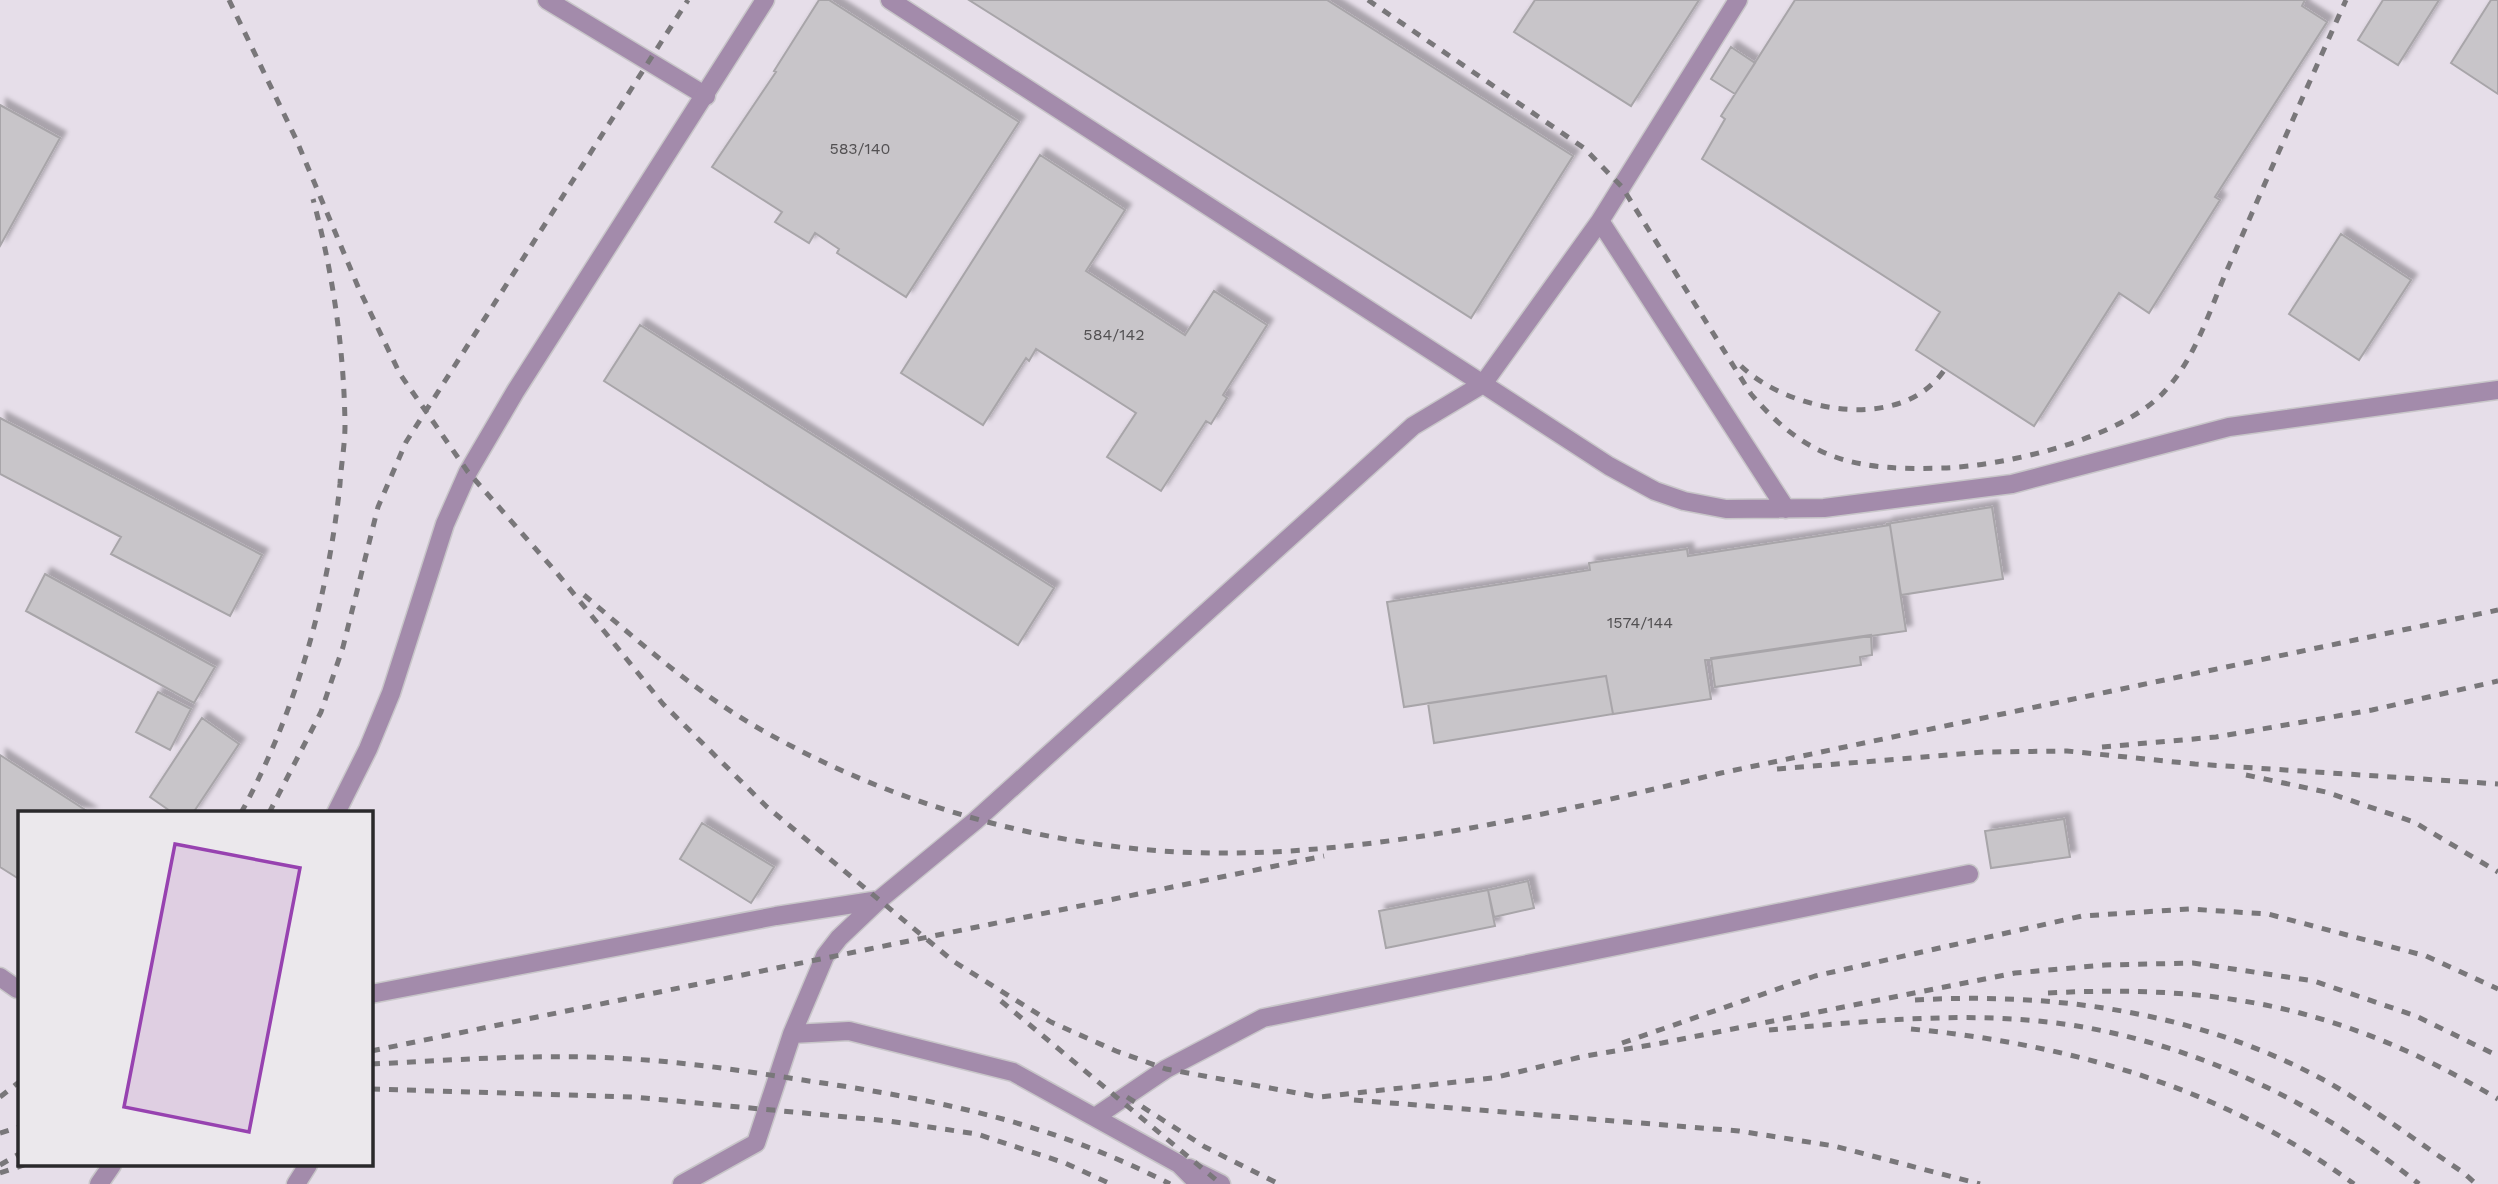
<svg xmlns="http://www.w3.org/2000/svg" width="2498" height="1184" viewBox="0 0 2498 1184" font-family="'Work Sans',sans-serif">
<defs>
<filter id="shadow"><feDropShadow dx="6" dy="-6" stdDeviation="2" flood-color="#0004"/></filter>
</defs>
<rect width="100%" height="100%" fill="#ebe8ec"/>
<path fill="#e6dee9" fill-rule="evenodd" d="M0 0H2498V1184H0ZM19 813H371V1165H19Z"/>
<path fill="#c8c5c9" stroke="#a8a5a9" stroke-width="2" filter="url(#shadow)" d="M819 0H829L1019 122 906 297 837 253 839 249 815 233 809 243 775 222 782 212 712 167 776 72 774 71Z
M969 0H1327L1573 156 1471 318Z
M1535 0H1699L1631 106 1514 32Z
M1795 0H2305L2302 6 2327 22 2215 197 2220 200 2149 313 2119 293 2034 426 1916 350 1940 312 1702 159 1725 119 1721 116Z
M2383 0H2439L2398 65 2358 40Z
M2491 0H2498V94L2451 63Z
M1731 47 1755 63 1735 94 1711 79Z
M0 105 60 138 0 246Z
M1040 155 1125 210 1086 271 1185 335 1214 291 1267 325 1223 395 1227 398 1211 424 1206 421 1161 491 1107 457 1136 413 1036 349 1029 361 1026 358 983 425 901 373Z
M2341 234 2411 280 2359 360 2289 314Z
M640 325 1054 588 1018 645 604 381Z
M0 418 262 555 230 616 111 554 121 537 0 474Z
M1992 507 2003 579 1901 595 1890 525 1886 524Z
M1890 525 1906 631 1705 660 1711 699 1613 714 1606 676 1404 707 1387 602 1590 570 1589 563 1687 549 1688 556Z
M45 574 215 667 194 703 26 611Z
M1871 635 1872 655 1860 657 1861 665 1715 687 1711 658Z
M1606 676 1613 714 1434 743 1428 703Z
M158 692 191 709 170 750 136 732Z
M202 718 239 744 193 813H173L150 797Z
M0 755 90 813H19V879L0 867Z
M2064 819 2070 857 1991 868 1985 831Z
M702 823 774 867 751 903 680 859Z
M1528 881 1534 908 1494 917 1488 890Z
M1488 890 1495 926 1386 948 1379 911Z"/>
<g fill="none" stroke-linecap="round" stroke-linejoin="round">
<defs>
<path id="service" d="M547 0 706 96
M1738 0 1600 221 1483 384 1609 466 1655 491 1684 501 1726 509 1824 508 2012 484 2229 427 2498 390
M1600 221 1786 509
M0 977 17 989
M371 994 776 916 879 900
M792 1034 849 1031 1013 1072 1179 1164 1199 1184
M1095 1117 1166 1069 1263 1018 1969 874
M1189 1168 1221 1184
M296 1184 308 1165
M682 1184 756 1143 792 1034 825 956 839 938 879 900 975 821 1413 426 1483 384 890 0"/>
<path id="minor" d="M336 813 368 749 391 693 445 524 468 472 515 392 765 0
M99 1184 112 1165"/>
</defs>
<use href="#service" stroke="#c8c6c9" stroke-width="21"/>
<use href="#minor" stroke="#c8c6c9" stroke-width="21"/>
<use href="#service" stroke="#a38bab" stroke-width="18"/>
<use href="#minor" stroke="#a38bab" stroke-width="18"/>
<path stroke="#79777a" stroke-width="5" stroke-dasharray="9 9" stroke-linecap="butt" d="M229 0 296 139 359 289 400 374 468 472 557 573 663 704 767 807 953 961 1051 1022 1116 1051 1166 1069 1319 1097 1493 1078 1585 1056 1662 1043 2015 973 2105 965 2193 963 2314 981 2416 1016 2498 1056
M1368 0 1584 148 1622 187 1751 394C1808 461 1857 471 1943 468 2005 466 2120 439 2164 392 2197 357 2211 305 2231 261 2269 174 2307 87 2346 0
M1741 366C1789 412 1902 434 1945 369
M584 595C637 640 692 689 753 725 877 797 1018 841 1162 851 1342 864 1547 815 1721 773L2498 610
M2102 747 2216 737 2372 710 2498 681
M1777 769 1984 752 2067 751 2195 764 2498 784
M2246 775 2326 792 2414 822 2498 872
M241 813C296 712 328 598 340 484 341 465 345 445 345 425 344 349 333 273 313 199
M269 813 321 712 343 647 378 507 406 442 688 0
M2048 993C2225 984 2344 1008 2498 1099
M1915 1000C2055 992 2197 1012 2322 1079 2371 1106 2417 1142 2464 1173L2476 1184
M1001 1001 1221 1184
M1911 1029C2070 1044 2224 1088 2354 1184
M1769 1030C1868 1021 1973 1010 2071 1025 2198 1045 2320 1104 2419 1184
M1622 1043 1815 976 2082 916 2189 909 2268 914 2426 956 2498 989
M371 1051 1324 856
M371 1064C457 1060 545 1053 631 1059 700 1063 768 1075 836 1085 958 1104 1059 1127 1170 1184
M371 1089 633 1097 889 1121 977 1134 1065 1163 1111 1184
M0 1097 19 1082
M1127 1097 1205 1147 1279 1184
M1354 1100 1739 1131 1834 1146 1980 1184
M0 1133 19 1127
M0 1165 19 1154
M0 1173 24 1165"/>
</g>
<g text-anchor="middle" stroke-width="6" stroke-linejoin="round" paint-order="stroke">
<g font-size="16" fill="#525052">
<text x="860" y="154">583/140</text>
<text x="1114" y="340">584/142</text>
<text x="1640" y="628">1574/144</text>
</g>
</g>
<g transform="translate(18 811)">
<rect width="355" height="355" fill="#ebe8ec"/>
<path fill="#9742b0" fill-opacity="0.15" stroke="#9742b0" stroke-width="3.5" d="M157 33 282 57 231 321 106 296Z"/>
<rect width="355" height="355" fill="none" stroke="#2a292b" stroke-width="3.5"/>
</g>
</svg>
